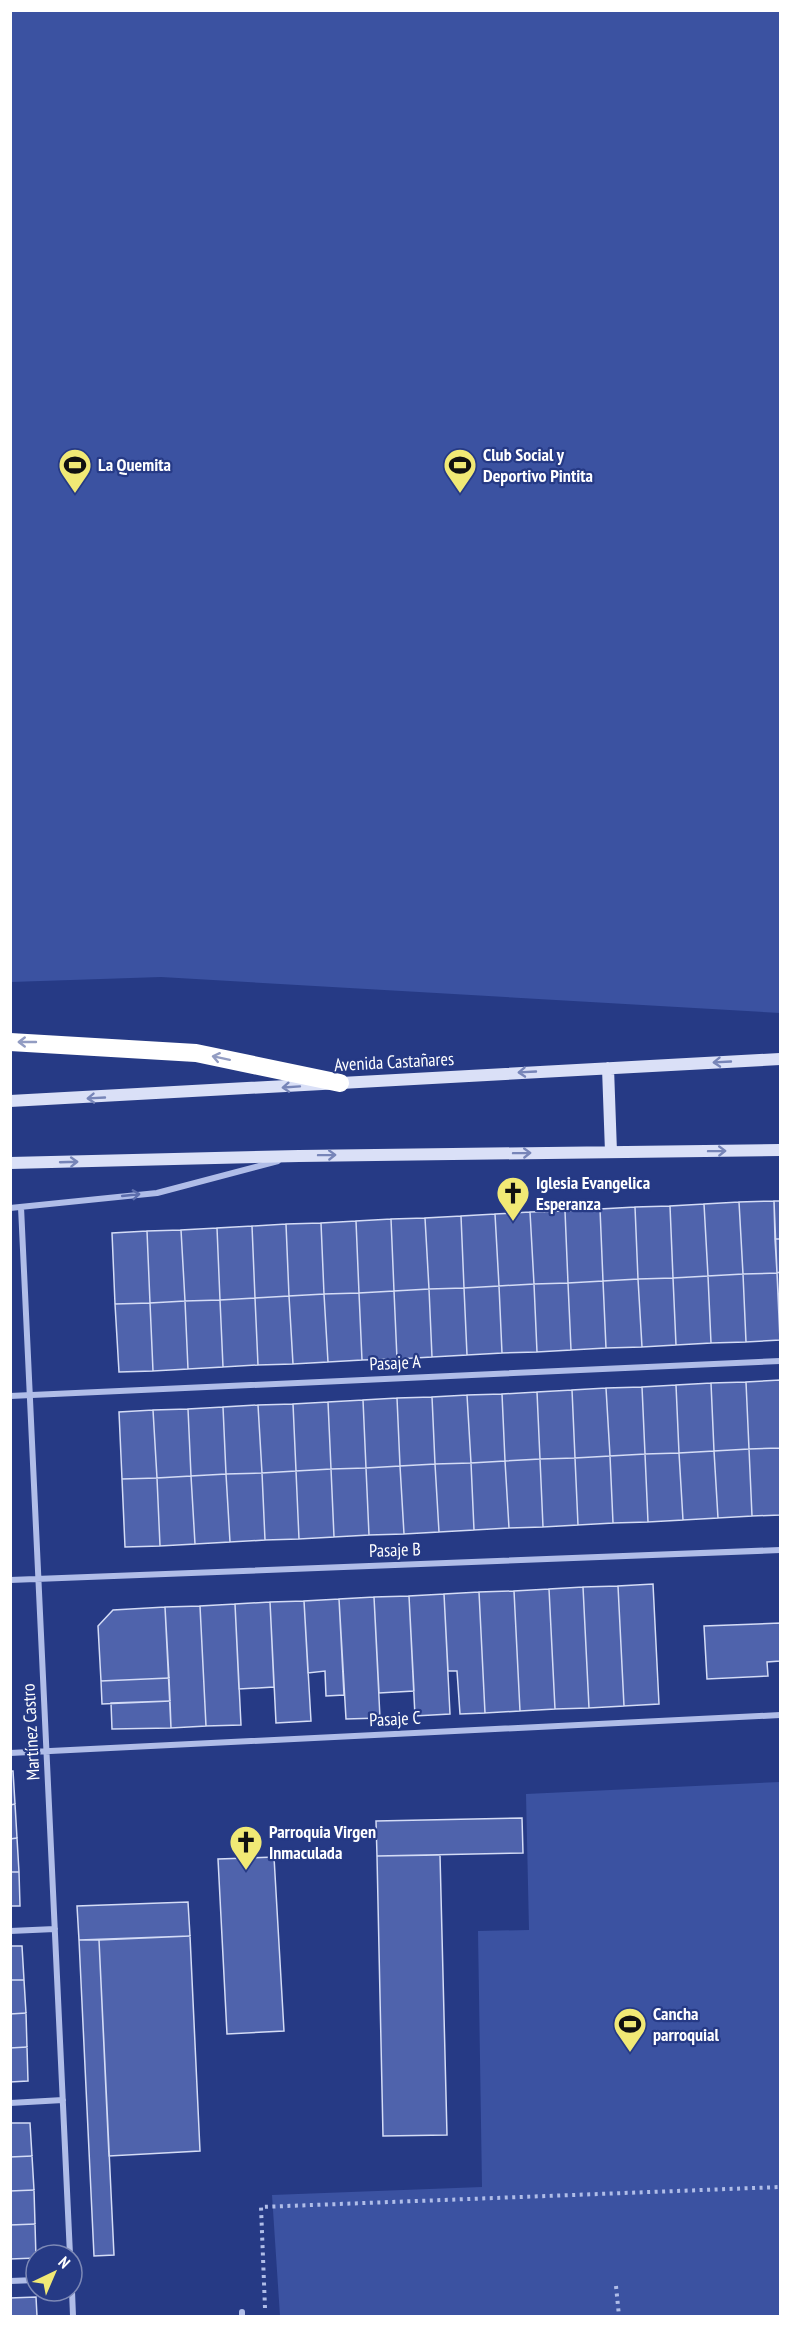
<svg xmlns="http://www.w3.org/2000/svg" width="791" height="2327" viewBox="0 0 791 2327" font-family="'PT Sans Narrow',sans-serif">
<rect width="100%" height="100%" fill="#263a85"/>
<path fill="#3b52a1" d="M10 11H780V1013L161 977 11 982Z
M780 1782V2316H280L272 2195 482 2187 478 1931 529 1930 526 1794Z"/>
<path fill="#4f63ac" stroke="#d4dcf6" stroke-width="1.5" d="M774 1201H780V1239H775Z
M774 1201 777 1273 743 1274 739 1202Z
M739 1202 743 1274 708 1276 704 1204Z
M704 1204 708 1276 673 1278 670 1206Z
M670 1206 673 1278 638 1279 635 1207Z
M635 1207 638 1279 603 1281 600 1209Z
M600 1209 603 1281 568 1283 565 1211Z
M565 1211 568 1283 534 1284 530 1212Z
M530 1212 534 1284 499 1286 495 1214Z
M495 1214 499 1286 464 1288 461 1216Z
M461 1216 464 1288 429 1289 425 1218Z
M425 1218 429 1289 394 1291 391 1219Z
M391 1219 394 1291 359 1293 356 1221Z
M356 1221 359 1293 324 1294 321 1223Z
M321 1223 324 1294 289 1296 286 1224Z
M286 1224 289 1296 255 1298 252 1226Z
M252 1226 255 1298 220 1300 217 1228Z
M217 1228 220 1300 185 1301 181 1230Z
M181 1230 185 1301 150 1303 147 1231Z
M147 1231 150 1303 115 1304 112 1233Z
M775 1239H780V1272L777 1273Z
M780 1272V1306H779L777 1273Z
M777 1273 780 1340 746 1342 743 1274Z
M743 1274 746 1342 711 1343 708 1276Z
M708 1276 711 1343 676 1345 673 1278Z
M673 1278 676 1345 642 1347 638 1279Z
M638 1279 642 1347 606 1348 603 1281Z
M603 1281 606 1348 571 1350 568 1283Z
M568 1283 571 1350 537 1352 534 1284Z
M534 1284 537 1352 502 1353 499 1286Z
M499 1286 502 1353 467 1355 464 1288Z
M464 1288 467 1355 432 1357 429 1289Z
M429 1289 432 1357 397 1359 394 1291Z
M394 1291 397 1359 362 1360 359 1293Z
M359 1293 362 1360 328 1362 324 1294Z
M324 1294 328 1362 293 1364 289 1296Z
M289 1296 293 1364 258 1365 255 1298Z
M255 1298 258 1365 223 1367 220 1300Z
M220 1300 223 1367 188 1369 185 1301Z
M185 1301 188 1369 153 1371 150 1303Z
M150 1303 153 1371 119 1372 115 1304Z
M780 1380V1448L749 1449 746 1382Z
M746 1382 749 1449 714 1451 711 1383Z
M711 1383 714 1451 679 1453 676 1385Z
M676 1385 679 1453 645 1454 642 1387Z
M642 1387 645 1454 610 1456 606 1388Z
M606 1388 610 1456 575 1458 572 1390Z
M572 1390 575 1458 540 1459 537 1392Z
M537 1392 540 1459 505 1461 502 1394Z
M502 1394 505 1461 471 1463 467 1395Z
M467 1395 471 1463 435 1464 432 1397Z
M432 1397 435 1464 400 1466 397 1398Z
M397 1398 400 1466 366 1468 363 1400Z
M363 1400 366 1468 331 1469 328 1402Z
M328 1402 331 1469 296 1471 293 1404Z
M293 1404 296 1471 262 1473 258 1405Z
M258 1405 262 1473 226 1474 223 1407Z
M223 1407 226 1474 191 1476 188 1409Z
M188 1409 191 1476 157 1478 153 1410Z
M153 1410 157 1478 122 1479 119 1412Z
M780 1448V1515L752 1516 749 1449Z
M749 1449 752 1516 718 1518 714 1451Z
M714 1451 718 1518 683 1520 679 1453Z
M679 1453 683 1520 648 1522 645 1454Z
M645 1454 648 1522 613 1523 610 1456Z
M610 1456 613 1523 578 1525 575 1458Z
M575 1458 578 1525 543 1527 540 1459Z
M540 1459 543 1527 509 1528 505 1461Z
M505 1461 509 1528 474 1530 471 1463Z
M471 1463 474 1530 439 1532 435 1464Z
M435 1464 439 1532 404 1534 400 1466Z
M400 1466 404 1534 369 1535 366 1468Z
M366 1468 369 1535 334 1537 331 1469Z
M331 1469 334 1537 299 1539 296 1471Z
M296 1471 299 1539 265 1540 262 1473Z
M262 1473 265 1540 230 1542 226 1474Z
M226 1474 230 1542 195 1544 191 1476Z
M191 1476 195 1544 160 1546 157 1478Z
M157 1478 160 1546 125 1547 122 1479Z
M653 1584 659 1704 624 1706 618 1586Z
M618 1586 624 1706 589 1708 583 1587Z
M583 1587 589 1708 555 1709 549 1589Z
M549 1589 555 1709 520 1711 514 1591Z
M514 1591 520 1711 485 1713 479 1592Z
M479 1592 485 1713 460 1714 457 1671H448L444 1594Z
M444 1594 450 1714 415 1716 409 1596Z
M409 1596 414 1691 379 1693 374 1597Z
M374 1597 380 1718 346 1719 339 1599Z
M339 1599 344 1695 326 1696 325 1671 308 1673 304 1601Z
M304 1601 311 1721 276 1723 270 1602Z
M270 1602 274 1687 239 1689 235 1604Z
M235 1604 241 1725 206 1726 200 1606Z
M200 1606 206 1726 171 1728 165 1607Z
M165 1607 169 1678 101 1681 98 1626 113 1610Z
M780 1623V1661L767 1662 768 1676 707 1679 704 1626Z
M169 1678 170 1701 102 1704 101 1681Z
M170 1701 171 1728 112 1729 111 1703Z
M10 1771H13L15 1804 10 1805Z
M15 1804 17 1838 10 1839V1805Z
M522 1818 523 1853 377 1856 376 1821Z
M17 1838 19 1872H10V1839Z
M440 1855 447 2135 383 2136 377 1856Z
M274 1857 284 2031 227 2034 218 1859Z
M10 1872H19L20 1906H10Z
M188 1902 190 1936 79 1940 77 1906Z
M190 1936 200 2151 109 2156 99 1940Z
M79 1940H99L114 2255 94 2256Z
M10 1946H22L24 1980H10Z
M10 1980H24L26 2013 10 2014Z
M26 2013 27 2047 10 2048V2014Z
M27 2047 28 2081 10 2082V2048Z
M10 2123H30L32 2156 10 2157Z
M32 2156 34 2190 10 2191V2157Z
M34 2190 35 2224 10 2225V2191Z
M35 2224 36 2258 10 2259V2225Z
M36 2297 37 2316H10V2298Z"/>
<g fill="none" stroke-linecap="round" stroke-linejoin="round">
<path stroke="#b0bde8" stroke-width="4" stroke-dasharray="3 4.5" stroke-linecap="butt" d="M616 2286 619 2316
M265 2308 261 2207 780 2187"/>
<path stroke="#b0bde8" stroke-width="6" d="M21 1207 70 2255
M10 1208 157 1193 278 1161
M10 1396 780 1361
M10 1580 780 1550
M10 1753 780 1715
M10 1931 55 1929
M10 2103 63 2100
M10 2281 36 2280
M72 2291 73 2316
M242 2312V2316"/>
<path stroke="#dae0f7" stroke-width="12" d="M608 1068 611 1152
M10 1101 780 1059
M10 1163 299 1156 780 1150"/>
<path stroke="#fff" stroke-width="18" d="M10 1042 196 1053 340 1083"/>
</g>
<defs><path id="oneway-shaft" d="M-6 0H5M1.5-3L5.5 0L1.5 3" fill="none" stroke-width="1.6" stroke-linecap="round" stroke-linejoin="round" transform="scale(1.5)"/></defs>
<g stroke="#929cc2">
<use href="#oneway-shaft" transform="translate(27 1042) rotate(180)"/>
<use href="#oneway-shaft" transform="translate(221 1058) rotate(-168)"/>
</g>
<g stroke="#7785b8">
<use href="#oneway-shaft" transform="translate(722 1062) rotate(177)"/>
<use href="#oneway-shaft" transform="translate(527 1072) rotate(177)"/>
<use href="#oneway-shaft" transform="translate(291 1087) rotate(176)"/>
<use href="#oneway-shaft" transform="translate(96 1098) rotate(177)"/>
<use href="#oneway-shaft" transform="translate(717 1151) rotate(-1)"/>
<use href="#oneway-shaft" transform="translate(522 1153) rotate(-1)"/>
<use href="#oneway-shaft" transform="translate(327 1155) rotate(-1)"/>
<use href="#oneway-shaft" transform="translate(69 1162) rotate(-2)"/>
</g>
<use stroke="#5d6ead" href="#oneway-shaft" transform="translate(131 1195) rotate(-6)"/>
<defs>
<symbol id="stadium-pin" viewBox="-11 -11 22 30"><path d="M0 17L-7.5 6A9.5 9.5 0 1 1 7.5 6Z" fill="#f1e975" stroke="#263a85"/><path d="M0-5a6.5 5 0 1 0 0 10a6.5 5 0 1 0 0-10ZM-3.5-1.8h7v3.6h-7Z" fill="#111"/></symbol>
<symbol id="church-pin" viewBox="-11 -11 22 30"><path d="M0 17L-7.5 6A9.5 9.5 0 1 1 7.5 6Z" fill="#f1e975" stroke="#263a85"/><path d="M-1.2-6h2.4v3.5h3.3v2.4h-3.3V6h-2.4V-.1h-3.3v-2.4h3.3Z" fill="#111"/></symbol>
</defs>
<g fill-rule="evenodd">
<use href="#stadium-pin" x="56" y="446" width="38" height="52"/>
<use href="#stadium-pin" x="441" y="446" width="38" height="52"/>
<use href="#church-pin" x="494" y="1174" width="38" height="52"/>
<use href="#church-pin" x="227" y="1823" width="38" height="52"/>
<use href="#stadium-pin" x="611" y="2005" width="38" height="52"/>
</g>
<g text-anchor="middle" stroke-width="4.5" stroke-linejoin="round" paint-order="stroke">
<g font-size="18" font-weight="bold" fill="#fff" stroke="#263a85" text-anchor="start">
<text x="483" y="461">Club Social y<tspan x="483" dy="21">Deportivo Pintita</tspan></text>
<text x="98" y="471">La Quemita</text>
<text x="536" y="1189">Iglesia Evangelica<tspan x="536" dy="21">Esperanza</tspan></text>
<text x="269" y="1838">Parroquia Virgen<tspan x="269" dy="21">Inmaculada</tspan></text>
<text x="653" y="2020">Cancha<tspan x="653" dy="21">parroquial</tspan></text>
</g>
<g font-size="18" fill="#fff" stroke="#263a85">
<text transform="translate(394 1062) rotate(-3)" y="6">Avenida Castañares</text>
<text transform="translate(395 1363) rotate(-3)" y="6">Pasaje A</text>
<text transform="translate(395 1550) rotate(-2)" y="6">Pasaje B</text>
<text transform="translate(395 1719) rotate(-3)" y="6">Pasaje C</text>
<text transform="translate(31 1732) rotate(-93)" y="6">Martínez Castro</text>
</g>
</g>
<rect width="791" height="2327" fill="none" stroke="#ffffff" stroke-width="24"/>
<g transform="translate(54 2273) rotate(44)"><circle r="28" fill="#263a85" stroke="#7d89b6" stroke-width="1.5"/>
<path d="M0-4.5L10 22L0 15L-10 22Z" fill="#f1e975"/>
<text y="-9" font-size="16" font-weight="bold" text-anchor="middle" fill="#ffffff">N</text>
</g>
</svg>
